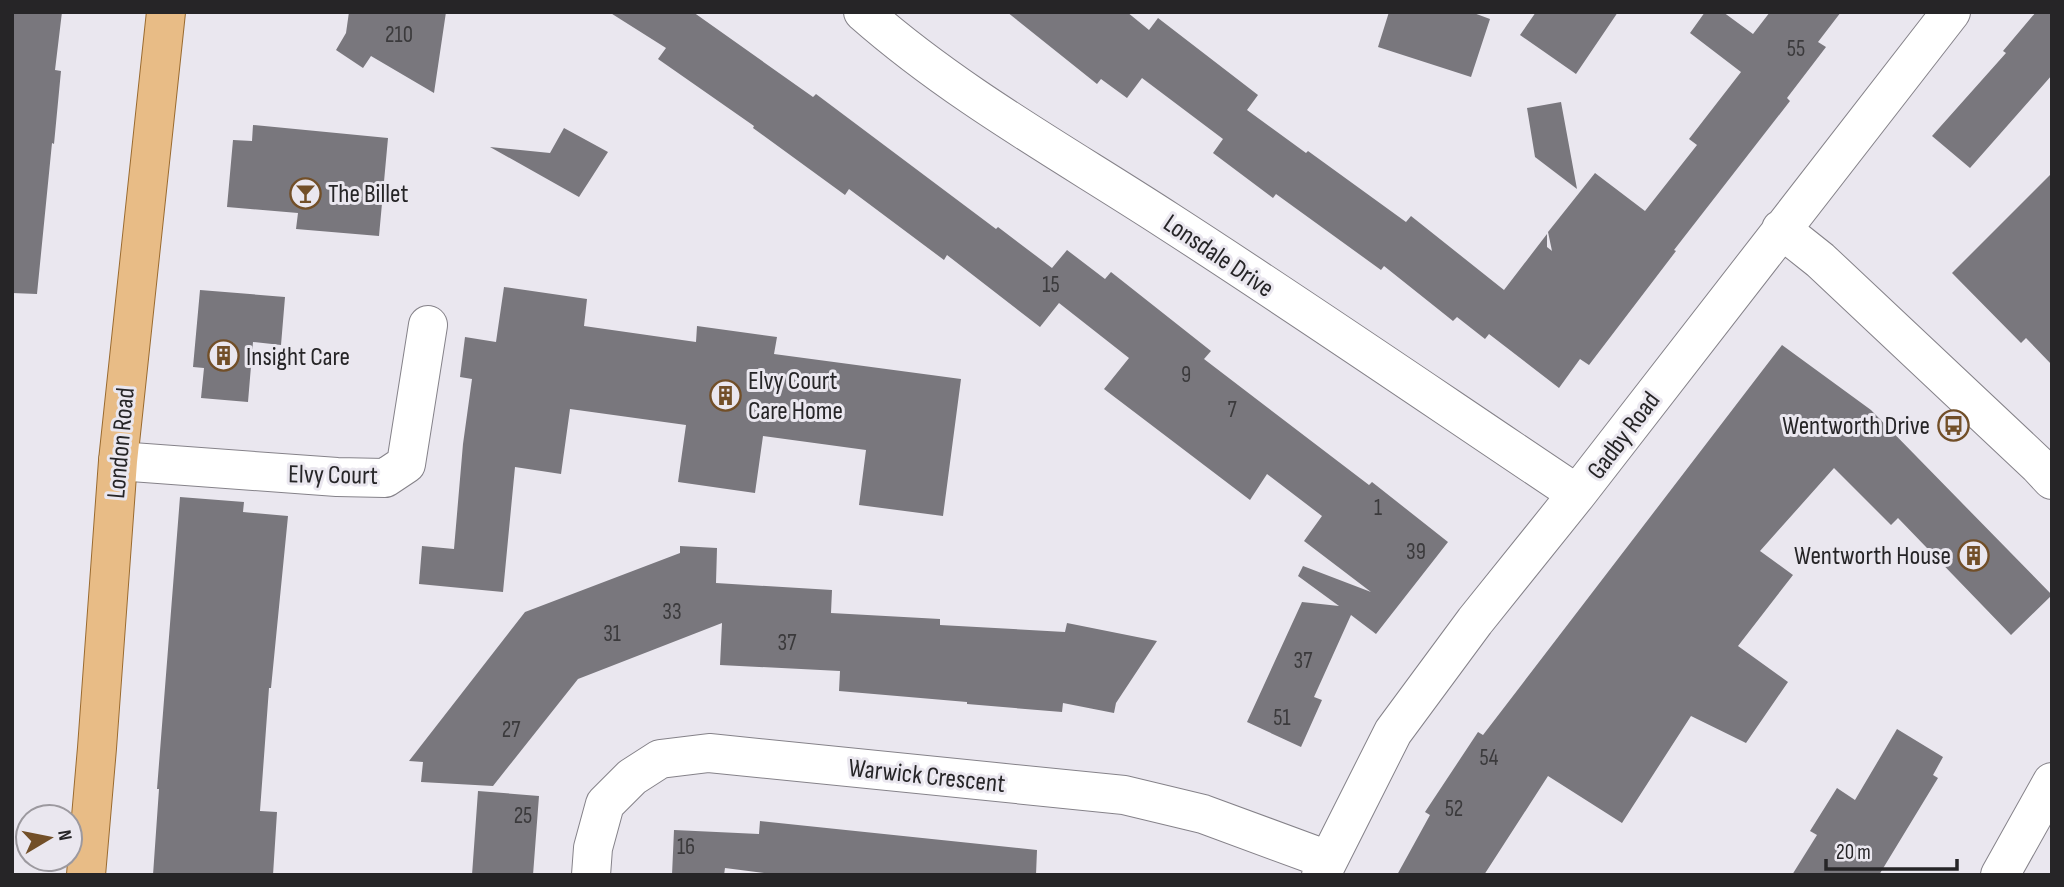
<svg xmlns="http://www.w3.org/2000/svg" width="2064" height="887" viewBox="0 0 2064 887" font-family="'Sofia Sans Condensed',sans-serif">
<rect width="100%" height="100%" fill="#eae7ef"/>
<path fill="#79777d" d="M12 12H62L55 70 61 71 54 144 52 143 37 294 12 293Z
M349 12H446L434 93 371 56 363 68 336 50 346 33Z
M609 12H693L813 97 816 94 996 229 998 227 1052 268 1067 250 1105 279 1111 272 1211 351 1204 359 1369 485 1372 482 1448 542 1376 634 1351 615 1314 697 1322 700 1301 747 1247 722 1302 602 1339 606 1298 576 1303 566 1371 592 1304 541 1322 516 1267 474 1250 500 1104 389 1129 358 1059 303 1040 327 947 255 944 260 849 189 845 195 753 128 754 126 658 59 666 48Z
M1007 12H1127L1149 30 1158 18 1258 95 1247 110 1306 153 1308 151 1406 222 1411 216 1504 290 1547 234V247L1552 251 1548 232 1595 173 1645 211 1697 145 1689 139 1741 72 1690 33 1705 12H1723L1753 34 1770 12H1841L1818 42 1826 47 1787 98 1790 101 1674 250 1676 251 1589 365 1580 359 1559 388 1489 334 1485 339 1457 317 1453 321 1384 266 1381 270 1276 194 1273 198 1213 153 1223 139 1142 78 1127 98 1101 79 1097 84Z
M1389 12H1471L1490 19 1471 77 1378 47Z
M1536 12H1618L1576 74 1520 35Z
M2036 12H2052V75L1970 168 1932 136 2006 53 2003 51Z
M1561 102 1577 189 1535 157 1527 108Z
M253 125 388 138 379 236 296 229 298 213 227 207 233 140 252 141Z
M564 128 608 152 579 197 490 147 550 153Z
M2052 173V365L2026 338 2021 343 1952 273Z
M504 287 587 299 584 326 696 342 697 326 777 337 774 354 961 379 943 516 859 505 866 450 763 436 755 493 678 482 686 425 570 409 561 474 515 467 503 592 419 584 422 546 454 549 463 444 472 379 460 377 465 337 496 342Z
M200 290 285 297 281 345 253 342 248 402 201 398 204 368 193 367Z
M1782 345 1871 410 2052 595 2011 635 1898 518 1891 525 1834 468 1760 551 1793 575 1738 646 1788 682 1746 743 1691 716 1622 823 1548 776 1484 875H1397L1430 815 1425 812 1478 732 1483 735Z
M180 497 244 502 243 512 288 516 271 688H269L260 811 277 812 273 875H153L159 789H157Z
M680 546 717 548 716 583 832 590 831 613 940 619V625L1065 632 1067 623 1157 641 1116 703 1114 713 1063 703 1062 712 967 704V702L839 691 840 671 720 665 722 623 578 679 493 786 421 782 423 762 409 761 525 612 680 553Z
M1897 729 1943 757 1933 775 1938 778 1879 875H1792L1817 835 1810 831 1837 788 1855 800Z
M478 791 539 796 533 875H472Z
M760 821 1037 850 1036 875H781L725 868 724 875H672L674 830 759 834Z"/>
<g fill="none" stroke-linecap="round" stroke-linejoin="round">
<defs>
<path id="minor" d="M863 12C956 94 1065 154 1168 221 1306 310 1441 403 1577 494
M1781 229 1820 260 2039 466 2052 480
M118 461 337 477 385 478 406 464 428 325
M591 875 593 848 605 804 632 777 660 759 709 753 1124 795 1203 814 1328 860
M1321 875 1393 732 1475 621 1577 494 1951 12
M2000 875 2052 782"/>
<path id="major" d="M86 875 97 748 118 461 166 12"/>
</defs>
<use href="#minor" stroke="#858289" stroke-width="40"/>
<use href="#major" stroke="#9a6b30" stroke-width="40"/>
<use href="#minor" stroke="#fff" stroke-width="38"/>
<use href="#major" stroke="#e8bc86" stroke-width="38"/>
</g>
<defs>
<symbol id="bar-ring" viewBox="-11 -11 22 22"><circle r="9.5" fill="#eae7ef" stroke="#724f28" stroke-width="1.5"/><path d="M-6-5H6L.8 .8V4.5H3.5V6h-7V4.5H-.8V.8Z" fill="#724f28"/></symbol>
<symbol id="building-ring" viewBox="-11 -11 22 22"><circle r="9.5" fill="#eae7ef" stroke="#724f28" stroke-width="1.5"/><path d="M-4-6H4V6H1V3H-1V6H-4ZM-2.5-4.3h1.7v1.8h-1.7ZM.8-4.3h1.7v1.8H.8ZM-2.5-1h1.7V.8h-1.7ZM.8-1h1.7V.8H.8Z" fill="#724f28"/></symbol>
<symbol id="bus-ring" viewBox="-11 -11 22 22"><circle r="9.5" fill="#eae7ef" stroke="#724f28" stroke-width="1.5"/><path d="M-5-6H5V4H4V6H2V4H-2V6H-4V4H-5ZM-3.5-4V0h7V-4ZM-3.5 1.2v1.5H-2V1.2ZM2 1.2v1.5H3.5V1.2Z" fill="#724f28"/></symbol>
</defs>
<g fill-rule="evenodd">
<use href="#bar-ring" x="288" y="176" width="35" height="35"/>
<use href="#building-ring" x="206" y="338" width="35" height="35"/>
<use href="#building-ring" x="708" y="378" width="35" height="35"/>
<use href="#bus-ring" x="1936" y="408" width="35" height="35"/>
<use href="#building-ring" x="1956" y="538" width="35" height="35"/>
</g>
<g text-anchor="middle" stroke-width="6" stroke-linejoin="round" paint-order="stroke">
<g font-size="23" fill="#3b3a3c">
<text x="399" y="42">210</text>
<text x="1796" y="56">55</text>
<text x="1051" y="292">15</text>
<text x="1186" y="382">9</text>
<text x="1232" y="417">7</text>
<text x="1378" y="515">1</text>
<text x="1416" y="559">39</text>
<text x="672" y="619">33</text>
<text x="612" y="641">31</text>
<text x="787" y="650">37</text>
<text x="1303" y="668">37</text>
<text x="1282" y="725">51</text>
<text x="511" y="737">27</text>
<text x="1489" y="765">54</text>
<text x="1454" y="816">52</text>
<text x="523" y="823">25</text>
<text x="686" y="854">16</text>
</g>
<g font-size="26" fill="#262527" stroke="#eae7ef" text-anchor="start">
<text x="328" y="202">The Billet</text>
<text x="246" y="365">Insight Care</text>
<text x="748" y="389">Elvy Court<tspan x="748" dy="30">Care Home</tspan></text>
<text x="1930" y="434" text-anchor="end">Wentworth Drive</text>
<text x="1951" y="564" text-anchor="end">Wentworth House</text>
</g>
<g font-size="26" fill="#262527" stroke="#eae7ef">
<text transform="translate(1219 255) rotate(34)" y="9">Lonsdale Drive</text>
<text transform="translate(1623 435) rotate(-53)" y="9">Gadby Road</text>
<text transform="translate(120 443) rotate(-85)" y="9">London Road</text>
<text transform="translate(333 474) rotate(1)" y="9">Elvy Court</text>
<text transform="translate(927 775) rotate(6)" y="9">Warwick Crescent</text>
</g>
</g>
<rect width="2064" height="887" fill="none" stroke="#262527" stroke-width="28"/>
<g transform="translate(49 838) rotate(80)"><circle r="33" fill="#eae7ef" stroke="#9c999f" stroke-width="2"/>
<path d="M0-5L12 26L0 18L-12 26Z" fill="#724f28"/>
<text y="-10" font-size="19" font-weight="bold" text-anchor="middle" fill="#262527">N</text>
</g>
<path d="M1826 859v10h131v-10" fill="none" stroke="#262527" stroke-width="3.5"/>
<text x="1836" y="859" font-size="21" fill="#262527" stroke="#eae7ef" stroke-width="5" paint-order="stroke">20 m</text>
</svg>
